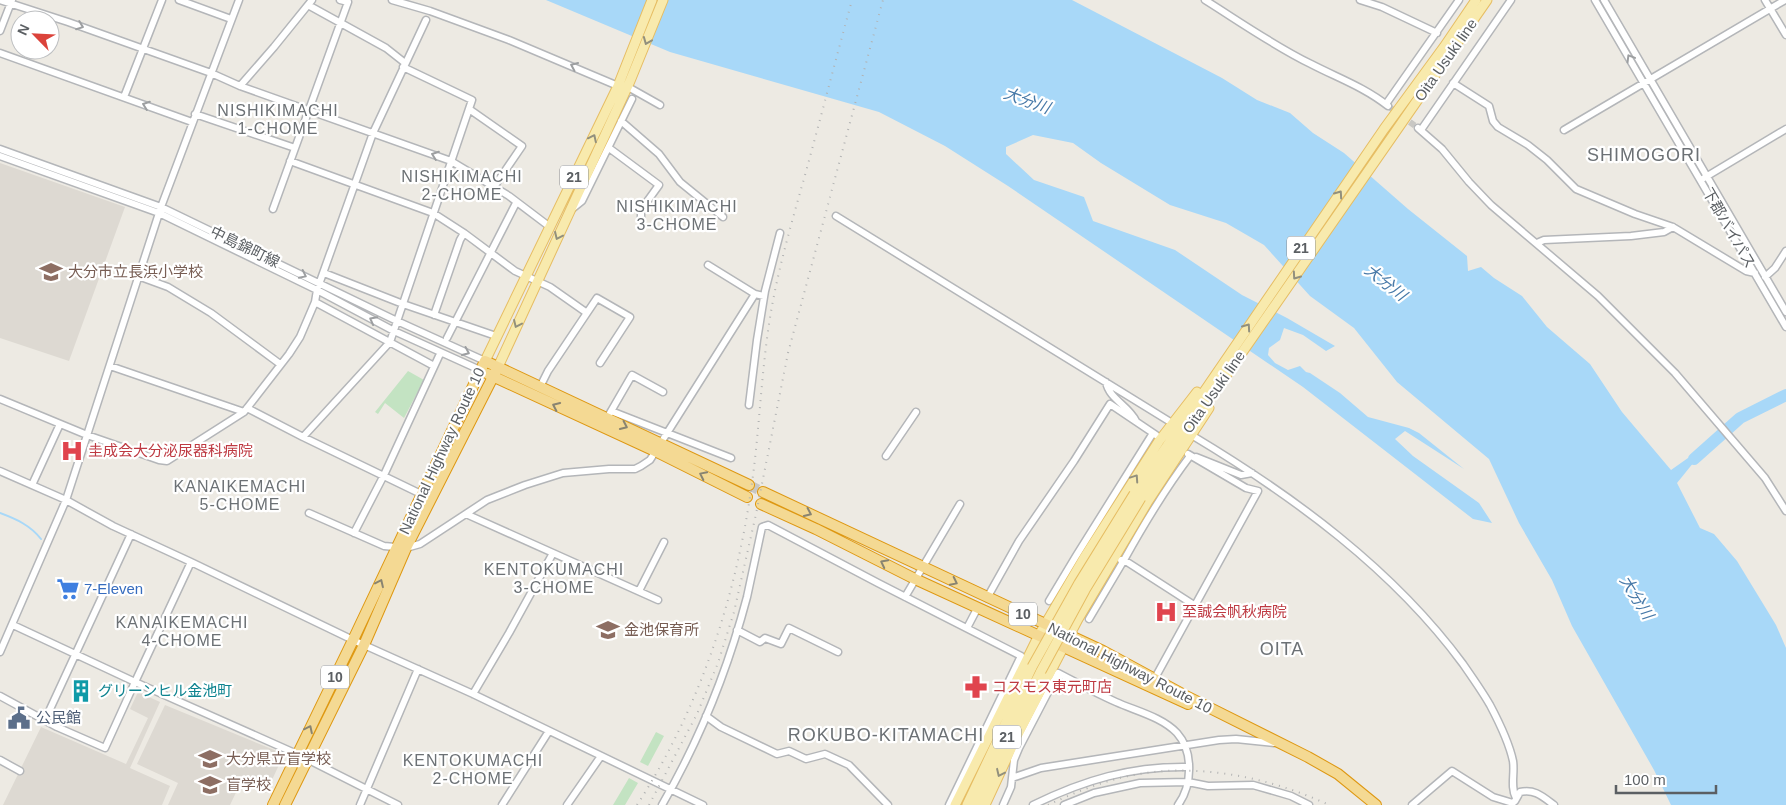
<svg xmlns="http://www.w3.org/2000/svg" width="1786" height="805" viewBox="0 0 1786 805" font-family="Helvetica,'Noto Sans JP',sans-serif">
<rect width="100%" height="100%" fill="#edeae3"/>
<path fill="#ddd9d2" d="M0 163 125 207 69 361 0 338Z
M138 692 160 702 130 768 170 786 162 805H3L41 727 126 764 148 718 130 709Z
M165 705 284 754 266 793 241 782 230 805H168L178 783 137 764Z"/>
<path fill="#c3e3c2" d="M408 371 424 380 404 418 385 403 378 414 375 412Z
M656 732 664 736 648 766 640 762Z
M629 778 638 783 625 805H613Z"/>
<path fill="#a8d8f8" d="M546 0H1072L1222 78 1257 100 1290 113 1313 133 1344 153 1408 209 1467 256 1468 271 1481 267 1494 278 1522 296 1547 327 1590 364 1622 412 1671 470 1705 446 1709 449 1694 462 1677 483 1700 528 1714 534 1737 561 1776 625 1786 648V805H1671L1654 770 1572 626 1552 580 1519 523 1489 459 1397 382 1354 328 1310 296 1264 245 1226 223 1170 205 1101 163 1073 143 1033 135 1006 147V154L1034 180 1084 197 1093 221 1175 250 1242 295 1287 318 1335 346 1326 351 1303 335 1284 328 1280 340 1269 348 1268 355 1275 363 1288 370 1300 366 1306 372 1310 373 1340 393 1368 417 1409 428 1419 433 1464 469 1405 431 1395 439 1413 456 1479 503 1492 523 1473 519 1303 387 1008 186 945 146 879 112 670 52Z"/>
<g fill="none" stroke-linecap="round" stroke-linejoin="round">
<path stroke="#a8d8f8" stroke-width="2" d="M0 513C16 519 30 525 41 539"/>
<path stroke="#a8d8f8" stroke-width="12" d="M1694 459 1740 418 1786 395"/>
<path stroke="#c8c7c3" stroke-width="6" stroke-dasharray="6 3" stroke-linecap="butt" d="M1388 106 1418 128"/>
<path stroke="#c8c7c3" stroke-width="10" stroke-dasharray="10 5" stroke-linecap="butt" d="M749 485 763 492"/>
<defs>
<path id="minor" d="M0 0 68 22 211 73 240 86 451 161 509 196 550 227
M179 0 231 19
M392 0 430 11 509 40 618 86
M1205 0C1240 22 1274 46 1311 64 1338 78 1364 87 1388 106
M1360 0 1382 7 1437 33
M1595 0 1786 327
M1604 0 1786 312
M1765 0 1786 35
M308 5 386 48 405 63
M0 31 12 0
M0 53 192 122
M1453 83 1489 106 1493 121 1498 127 1528 145 1547 160 1576 189 1635 214 1673 227 1746 271 1755 273
M240 86 274 47 312 0
M628 87 660 105
M124 97 162 0
M1386 104 1459 0
M469 109 522 146 494 187
M195 114 295 148
M621 121 659 154 680 182 723 217
M1418 128 1442 149 1469 182 1491 205 1598 296 1675 373 1765 478 1786 511
M1421 130 1511 0
M1564 130 1785 0
M609 148 659 185 641 210V218
M0 149 161 207 397 321 485 361
M0 156 159 213 317 290 394 331 480 370
M290 161 433 213 464 233 515 271 550 287 587 313
M1704 178 1786 129
M273 209 348 2 340 0
M572 209 582 201 632 99
M836 216 1172 423
M1537 243 1544 240 1631 236 1664 232 1673 227
M708 265 755 294 764 296
M324 273 403 304 496 336
M138 276 168 287 211 313 280 364
M1765 277 1775 268 1786 251
M315 302 434 366
M434 315 460 240 464 233
M447 338 516 203
M110 366 244 412
M1106 382C1109 399 1128 405 1136 421
M540 387 548 371 597 298 630 317 600 363
M0 399 87 435 159 460 167 461 244 412 289 354 300 337 315 302 317 290 373 133 426 20
M749 405 757 340 765 291 780 233
M247 408 303 437 421 494
M611 411 731 458
M610 413 632 375 663 392
M1193 436C1293 496 1393 569 1463 664 1472 677 1482 691 1490 705 1499 722 1509 742 1513 761 1515 773 1510 787 1516 798
M303 437 390 342 472 100 403 67
M886 456 916 412
M1196 457 1241 475 1252 473
M0 471 66 500 113 526 191 562 353 640 473 694 703 805
M32 485 60 424
M309 513 384 546 406 548 420 544 487 500 525 485 563 473 609 469H635L641 466 650 460 755 294
M466 514 658 600
M354 533 384 475 439 356
M1121 560H1124C1144 524 1165 489 1190 456
M639 591 664 542
M905 597 960 504
M987 598 1019 541 1074 461 1110 404 1156 435
M1049 601 1076 556 1153 433
M1089 619 1124 560 1194 605
M13 625 135 682 191 562
M967 628 978 607
M737 630 760 642 765 638 781 644 789 628 838 652
M0 652 66 500 161 207 239 0
M1155 678 1258 491 1246 488 1188 454
M473 694 509 633 553 553
M0 696 57 727 105 748 135 682 297 754 398 805
M706 716 721 727 777 754 789 751 806 759 825 754 849 765 888 805
M45 720 131 534
M0 760 20 771
M1012 778 1041 768 1219 740 1236 739 1274 743
M1515 801 1520 792C1535 789 1542 796 1554 805
M360 805 418 669
M502 805 549 731
M567 805 601 756
M662 805C699 741 728 669 747 597 752 574 757 550 762 527L768 525 878 583 1021 656 949 805
M1003 805 1011 787 1014 760 1019 748 1058 673C1077 683 1096 693 1116 702 1136 711 1162 717 1177 733 1194 752 1192 786 1178 805
M1033 805C1084 780 1131 766 1188 767
M1064 805 1094 793 1140 783 1188 782 1208 786 1253 785 1291 796 1309 805
M1412 805 1452 771 1493 797 1513 803"/>
<path id="major" d="M485 361 618 86 652 0
M498 367 630 81 663 0
M1134 494 1384 129 1444 47 1476 0
M1141 498 1487 0
M955 805 1039 635 1084 558 1159 441 1197 392
M967 805 1032 667
M976 805 1005 742 1041 671
M985 805 1016 738 1078 619 1148 501 1209 408"/>
<path id="highway" d="M488 374 655 451 747 497
M763 492 1103 651 1186 696 1308 757 1338 774 1376 805
M761 504 816 529 915 579 1188 704
M273 805 353 640 485 361 749 485
M285 805 364 645 406 548 498 367"/>
</defs>
<use href="#minor" stroke="#b4b6b9" stroke-width="9"/>
<use href="#major" stroke="#e6bd63" stroke-width="11"/>
<use href="#highway" stroke="#de9812" stroke-width="12"/>
<use href="#minor" stroke="#fff" stroke-width="6"/>
<use href="#major" stroke="#f8eaad" stroke-width="9"/>
<use href="#highway" stroke="#f4d993" stroke-width="10"/>
<path stroke="#b2b3b3" stroke-width="2" stroke-dasharray="1 6" stroke-linecap="butt" d="M637 805C698 711 735 601 751 490 760 429 761 367 772 306 780 262 793 218 805 175 821 117 836 58 852 0
M649 805 697 714 718 663 734 612 756 514 788 353 883 0
M1048 805C1067 796 1088 787 1109 781 1180 759 1263 774 1329 805"/>
<defs>
<path id="major-bridge" d="M1032 667 1079 583 1134 494
M1041 671 1085 590 1141 498"/>
</defs>
<use href="#major-bridge" stroke="#e6bd63" stroke-width="11" stroke-linecap="butt"/>
<use href="#major-bridge" stroke="#f8eaad" stroke-width="9"/>
</g>
<defs><path id="oneway-chevron" d="M-2-3.5L2.5 0L-2 3.5" fill="none" stroke-width="1.6" stroke-linecap="round" stroke-linejoin="round" transform="scale(1.25)"/></defs>
<g stroke="#9d9fa1">
<use href="#oneway-chevron" transform="translate(80 26) rotate(21)"/>
<use href="#oneway-chevron" transform="translate(1630 58) rotate(-121)"/>
<use href="#oneway-chevron" transform="translate(574 66) rotate(-156)"/>
<use href="#oneway-chevron" transform="translate(146 105) rotate(-160)"/>
<use href="#oneway-chevron" transform="translate(435 155) rotate(-160)"/>
<use href="#oneway-chevron" transform="translate(303 275) rotate(26)"/>
<use href="#oneway-chevron" transform="translate(373 320) rotate(-152)"/>
<use href="#oneway-chevron" transform="translate(466 352) rotate(24)"/>
</g>
<g stroke="#92907d">
<use href="#oneway-chevron" transform="translate(647 41) rotate(112)"/>
<use href="#oneway-chevron" transform="translate(593 138) rotate(-64)"/>
<use href="#oneway-chevron" transform="translate(1339 194) rotate(-55)"/>
<use href="#oneway-chevron" transform="translate(558 236) rotate(115)"/>
<use href="#oneway-chevron" transform="translate(1296 276) rotate(125)"/>
<use href="#oneway-chevron" transform="translate(517 324) rotate(115)"/>
<use href="#oneway-chevron" transform="translate(1247 327) rotate(-55)"/>
<use href="#oneway-chevron" transform="translate(1135 478) rotate(-56)"/>
<use href="#oneway-chevron" transform="translate(1000 773) rotate(115)"/>
</g>
<g stroke="#898471">
<use href="#oneway-chevron" transform="translate(556 406) rotate(-155)"/>
<use href="#oneway-chevron" transform="translate(624 426) rotate(25)"/>
<use href="#oneway-chevron" transform="translate(703 475) rotate(-154)"/>
<use href="#oneway-chevron" transform="translate(808 513) rotate(25)"/>
<use href="#oneway-chevron" transform="translate(884 563) rotate(-153)"/>
<use href="#oneway-chevron" transform="translate(954 582) rotate(26)"/>
<use href="#oneway-chevron" transform="translate(380 583) rotate(-65)"/>
<use href="#oneway-chevron" transform="translate(309 729) rotate(-64)"/>
</g>
<defs>
<symbol id="school-bare" viewBox="-9 -9 18 18"><path d="M0-5L7-2L0 1L-7-2ZM-4 1L0 2.5L4 1V4Q0 6-4 4Z" fill="#8d6e63" stroke="#fff" stroke-width="2.5" paint-order="stroke"/></symbol>
<symbol id="hospital-bare" viewBox="-9 -9 18 18"><path d="M-5-5h3v3.5h4V-5h3V5h-3V1.5h-4V5h-3Z" fill="#e0444e" stroke="#fff" stroke-width="2.5" paint-order="stroke"/></symbol>
<symbol id="supermarket-bare" viewBox="-9 -9 18 18"><path d="M-6-5.5h2.5l.6 2H6L4.5 2H-2.5L-4.4-4H-6ZM-1.5 3.2a1.3 1.3 0 1 0 .1 0ZM3 3.2a1.3 1.3 0 1 0 .1 0Z" fill="#3f7fe0" stroke="#fff" stroke-width="2.5" paint-order="stroke"/></symbol>
<symbol id="pharmacy-bare" viewBox="-9 -9 18 18"><path d="M-2-6h4v4h4v4h-4v4h-4v-4h-4v-4h4Z" fill="#e0444e" stroke="#fff" stroke-width="2.5" paint-order="stroke"/></symbol>
<symbol id="building-bare" viewBox="-9 -9 18 18"><path d="M-4-6H4V6H1V3H-1V6H-4ZM-2.5-4.3h1.7v1.8h-1.7ZM.8-4.3h1.7v1.8H.8ZM-2.5-1h1.7V.8h-1.7ZM.8-1h1.7V.8H.8Z" fill="#0f9aa8" stroke="#fff" stroke-width="2.5" paint-order="stroke"/></symbol>
<symbol id="civic-bare" viewBox="-9 -9 18 18"><path d="M-.6-6.5H3V-4.5H.6V-3L4-1V1h2V6H-6V1h2V-1L-.6-3ZM-1.2 2.5V6h2.4V2.5Z" fill="#5c6f8a" stroke="#fff" stroke-width="2.5" paint-order="stroke"/></symbol>
</defs>
<g fill-rule="evenodd">
<use href="#school-bare" x="35" y="256" width="32" height="32"/>
<use href="#hospital-bare" x="56" y="435" width="32" height="32"/>
<use href="#supermarket-bare" x="52" y="573" width="32" height="32"/>
<use href="#hospital-bare" x="1150" y="596" width="32" height="32"/>
<use href="#school-bare" x="592" y="614" width="32" height="32"/>
<use href="#pharmacy-bare" x="960" y="671" width="32" height="32"/>
<use href="#building-bare" x="65" y="675" width="32" height="32"/>
<use href="#civic-bare" x="3" y="702" width="32" height="32"/>
<use href="#school-bare" x="194" y="743" width="32" height="32"/>
<use href="#school-bare" x="194" y="769" width="32" height="32"/>
</g>
<g text-anchor="middle" stroke-width="4.5" stroke-linejoin="round" paint-order="stroke">
<g fill="#fff" stroke="#8c8f92" stroke-width="1">
<rect x="560" y="165.5" width="28" height="23" rx="4"/>
<rect x="1287" y="236.5" width="28" height="23" rx="4"/>
<rect x="1009" y="602.5" width="28" height="23" rx="4"/>
<rect x="321" y="665.5" width="28" height="23" rx="4"/>
<rect x="993" y="725.5" width="28" height="23" rx="4"/>
</g>
<g font-size="14" font-weight="bold" fill="#5b5f63">
<text x="574" y="182">21</text>
<text x="1301" y="253">21</text>
<text x="1023" y="619">10</text>
<text x="335" y="682">10</text>
<text x="1007" y="742">21</text>
</g>
<g font-size="15" fill="#5b5f63" stroke="#fff">
<text transform="translate(1446 60) rotate(-55)" y="5">Oita Usuki line</text>
<text transform="translate(1729 228) rotate(60)" y="5">下郡バイパス</text>
<text transform="translate(245 247) rotate(26)" y="5">中島錦町線</text>
<text transform="translate(1214 392) rotate(-55)" y="5">Oita Usuki line</text>
<text transform="translate(442 451) rotate(-65)" y="5">National Highway Route 10</text>
<text transform="translate(1130 668) rotate(27)" y="5">National Highway Route 10</text>
</g>
<g font-size="15" fill="#785e54" stroke="#fff" text-anchor="start">
<text x="68" y="277">大分市立長浜小学校</text>
<text x="624" y="635">金池保育所</text>
<text x="226" y="764">大分県立盲学校</text>
<text x="226" y="790">盲学校</text>
</g>
<g font-size="15" fill="#be3a42" stroke="#fff" text-anchor="start">
<text x="88" y="456">圭成会大分泌尿器科病院</text>
<text x="1182" y="617">至誠会帆秋病院</text>
<text x="992" y="692">コスモス東元町店</text>
</g>
<g font-size="15" fill="#366cbe" stroke="#fff" text-anchor="start">
<text x="84" y="594">7-Eleven</text>
</g>
<g font-size="15" fill="#0d838f" stroke="#fff" text-anchor="start">
<text x="98" y="696">グリーンヒル金池町</text>
</g>
<g font-size="15" fill="#4e5e75" stroke="#fff" text-anchor="start">
<text x="36" y="723">公民館</text>
</g>
<g font-size="16" font-style="italic" fill="#4779a8" stroke="#fff">
<text transform="translate(1027 100) rotate(20)" y="6">大分川</text>
<text transform="translate(1386 282) rotate(38)" y="6">大分川</text>
<text transform="translate(1637 597) rotate(58)" y="6">大分川</text>
</g>
<g font-size="16" letter-spacing="1" fill="#6c7175" stroke="#fff">
<text x="278" y="116">NISHIKIMACHI<tspan x="278" dy="18">1-CHOME</tspan></text>
<text x="462" y="182">NISHIKIMACHI<tspan x="462" dy="18">2-CHOME</tspan></text>
<text x="677" y="212">NISHIKIMACHI<tspan x="677" dy="18">3-CHOME</tspan></text>
<text x="240" y="492">KANAIKEMACHI<tspan x="240" dy="18">5-CHOME</tspan></text>
<text x="554" y="575">KENTOKUMACHI<tspan x="554" dy="18">3-CHOME</tspan></text>
<text x="182" y="628">KANAIKEMACHI<tspan x="182" dy="18">4-CHOME</tspan></text>
<text x="473" y="766">KENTOKUMACHI<tspan x="473" dy="18">2-CHOME</tspan></text>
</g>
<g font-size="18" letter-spacing="1" fill="#6c7175" stroke="#fff">
<text x="1644" y="161">SHIMOGORI</text>
<text x="1282" y="655">OITA</text>
<text x="886" y="741">ROKUBO-KITAMACHI</text>
</g>
</g>
<g transform="translate(35 35) rotate(294)"><circle r="24" fill="#ffffff" stroke="#bdbfc1"/>
<path d="M0-4L9 19L0 12L-9 19Z" fill="#db433b"/>
<text y="-8" font-size="14" font-weight="bold" text-anchor="middle" fill="#5b5f63">N</text>
</g>
<path d="M1616 785v8h100v-8" fill="none" stroke="#5b5f63" stroke-width="2.5"/>
<text x="1624" y="785" font-size="15" fill="#5b5f63" stroke="#ffffff" stroke-width="4" paint-order="stroke">100 m</text>
</svg>
